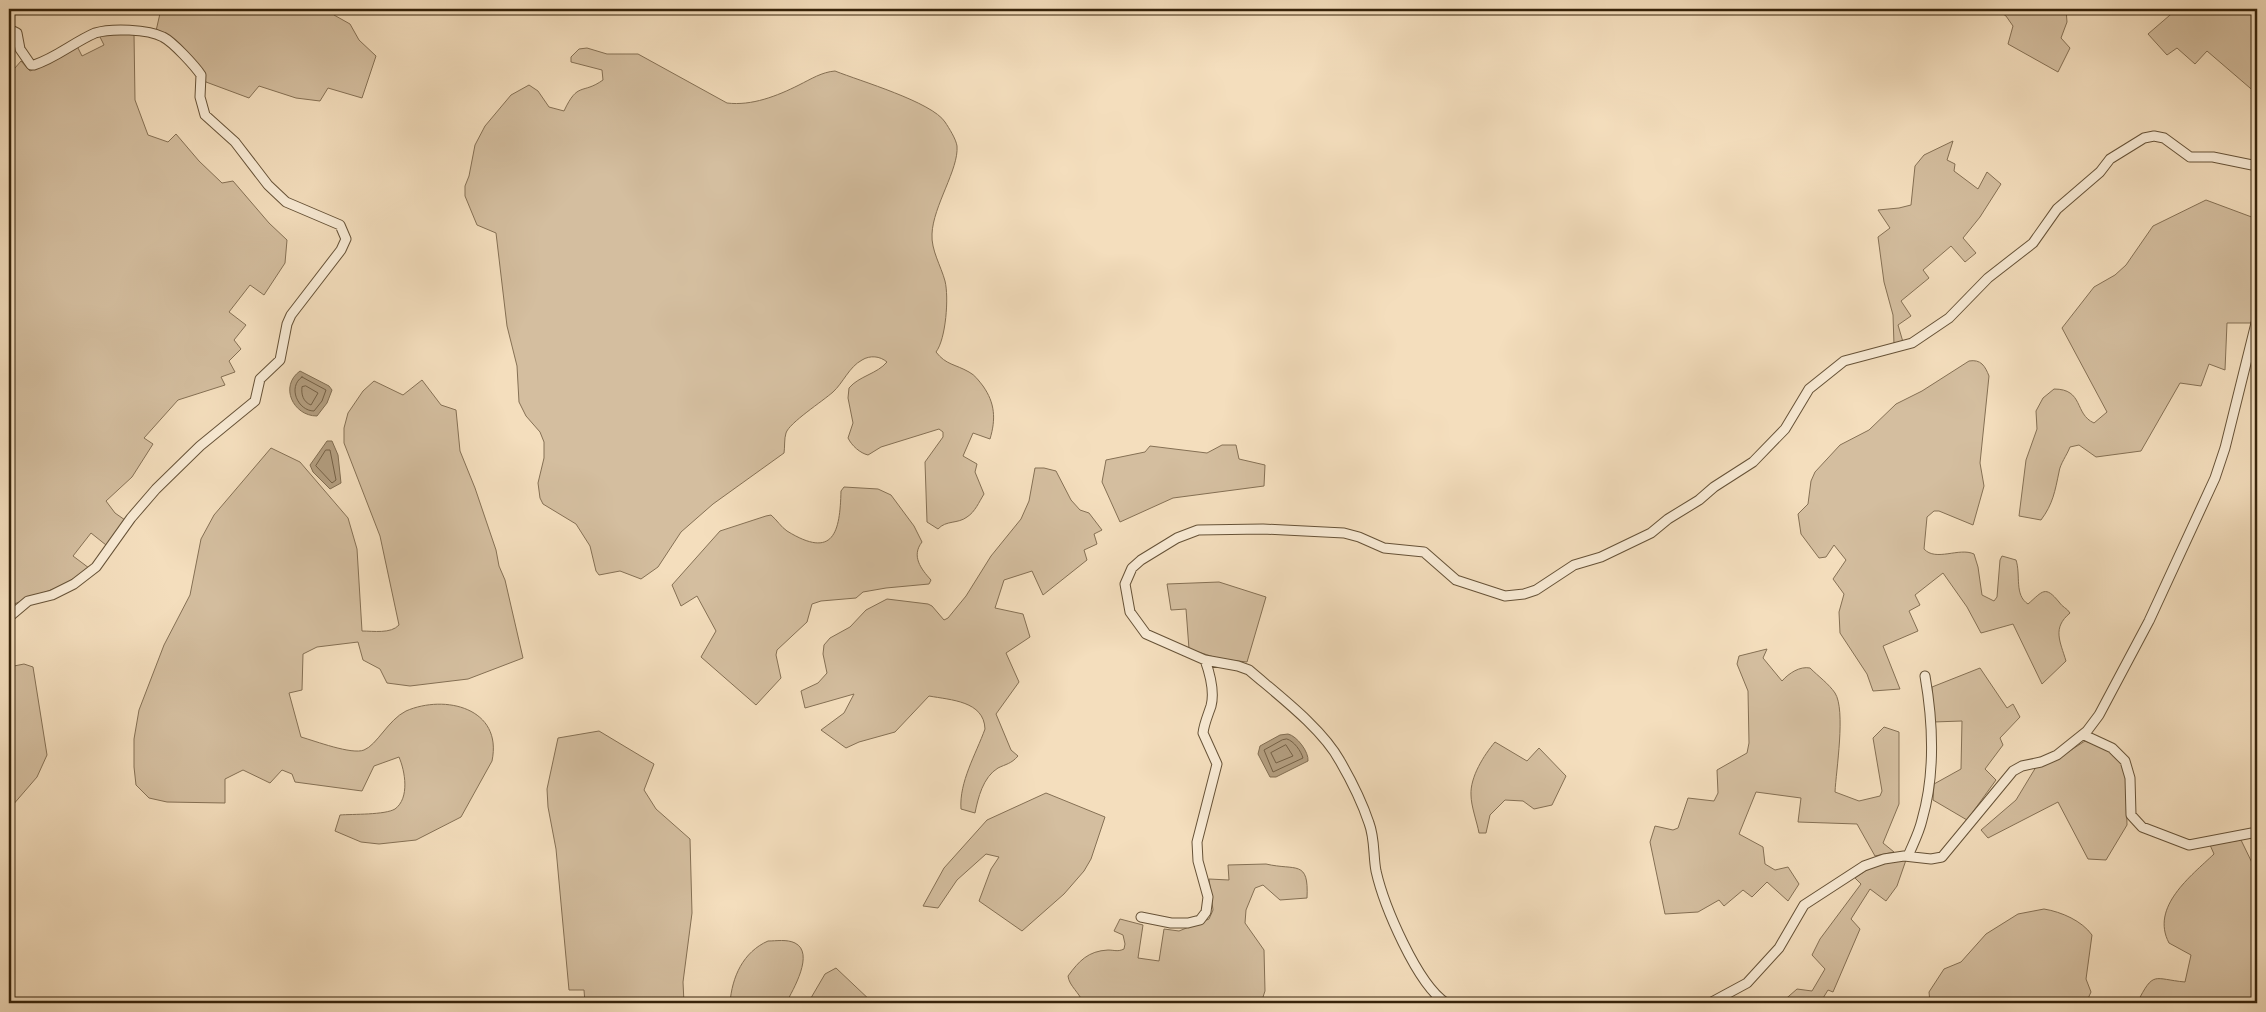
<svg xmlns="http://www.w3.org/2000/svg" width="2266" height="1012" viewBox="0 0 2266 1012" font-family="'EB Garamond',serif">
<rect width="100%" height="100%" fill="#f4debd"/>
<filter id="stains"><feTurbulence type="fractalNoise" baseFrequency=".004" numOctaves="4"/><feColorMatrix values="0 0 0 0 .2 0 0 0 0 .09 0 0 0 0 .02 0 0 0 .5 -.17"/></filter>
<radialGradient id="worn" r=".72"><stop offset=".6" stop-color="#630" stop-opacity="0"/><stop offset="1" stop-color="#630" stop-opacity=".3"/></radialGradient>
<path fill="#d4be9f" stroke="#857054" d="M161 9H328L334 15 350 24 359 40 376 56 362 98 328 88 320 101 296 98 259 86 249 98 206 82 198 67 156 31Z
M1996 9H2066L2067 22 2061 38 2070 48 2058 72 2008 44 2013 26 2006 16Z
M2177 9H2257V94L2207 51 2195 64 2177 48 2167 55 2148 34Z
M110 32 134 34 135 100 148 135 168 142 176 134 199 161 222 183 233 181 269 223 287 240 285 263 264 295 250 285 229 312 246 325 234 340 241 349 229 361 235 372 221 377 225 385 178 400 144 438 153 444 132 477 106 501 115 513 125 520 106 545 91 533 73 556 89 568 64 585 14 604 9 602V75L21 61 30 71 77 46 82 56 104 45 99 35Z
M587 48 607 54H638L727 103C752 106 777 96 799 85 811 79 822 72 835 71 860 81 932 102 945 122 949 128 956 139 957 146 959 169 933 206 932 234 931 250 941 266 945 281 949 297 946 339 936 352 946 365 955 364 969 372 975 375 979 381 983 386 995 403 996 419 990 439L973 433 963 456 977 464 975 472 984 494C979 502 975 512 967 517 958 524 946 520 938 529L927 522 925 462 943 437V432L939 429 881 447 868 455C860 453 852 446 848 438L853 423 848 398 849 388C859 376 877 374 887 362 880 356 870 355 862 360 849 367 843 383 833 392 823 401 789 423 786 433 784 439 785 447 784 453L713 504 681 532 658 567 641 579 620 571 599 575 596 571 590 546 576 524 543 504 540 498 538 483 544 458V442L540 432 526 416 519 402 517 366 507 326 496 233 477 225 465 196V186L469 176 475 145 485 126 511 95 529 85 538 91 549 107 564 111C578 81 582 95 603 80L602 70 571 62V57L579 49Z
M1953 141 1947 160 1955 164 1954 171 1978 189 1987 172 2001 184 1980 217 1963 238 1976 253 1965 262 1951 246 1923 270 1929 278 1901 301 1911 316 1898 325 1903 342 1894 345 1893 315 1884 282 1878 237 1890 228 1878 210 1899 208 1911 205 1915 166 1924 155Z
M2206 200 2257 219V306L2251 323H2227L2225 370 2209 364 2201 386 2180 383 2141 451 2096 457 2079 445 2070 447C2067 455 2060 464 2059 472 2055 491 2053 504 2041 520L2019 516 2026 460 2037 429 2036 411 2043 398 2054 389C2084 389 2074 414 2094 423L2107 412 2062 328 2094 287 2115 275 2126 265 2153 226Z
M1969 361C1981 359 1985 366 1989 376L1980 463 1984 486 1973 525 1939 511H1934L1927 517 1924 549C1936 562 1959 547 1974 554L1978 567 1982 595 1994 601 1997 597 2000 560 2002 556 2016 560C2021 575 2014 595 2028 604 2043 591 2045 585 2059 602 2062 607 2067 608 2070 613 2052 628 2060 641 2066 661L2042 684 2013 624 1981 633 1967 607 1943 573 1915 595 1920 605 1909 611 1918 631 1883 646 1900 689 1873 691 1867 674 1840 633 1839 612 1844 594 1833 579 1846 560 1834 545 1826 557 1819 558 1801 534 1798 514 1808 504 1811 481 1815 472 1840 445 1869 430 1896 404 1922 391Z
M422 380 441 405 456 410 460 451 475 488 496 550 499 566 505 580 523 658 468 679 410 686 387 683 380 669 363 660 358 642 317 647 303 654 302 690 289 693 301 737C315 741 352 755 364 750 377 745 388 720 406 711 445 694 503 708 492 761L461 817 416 840 379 844 361 842 335 831 340 815C353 814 385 815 395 809 410 798 405 771 399 757L374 766 362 791 295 782 292 774 282 770 270 783 243 770 225 779V803L167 802 149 798 136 785 134 767V739L139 710 164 645 190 595 201 539 214 515 271 448 300 462 348 518 357 549 362 631C373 631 391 634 399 625L380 536 344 443V428L348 413 363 391 374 381 403 395Z
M1222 445H1236L1239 459 1265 465 1264 486 1173 498 1120 522 1102 482 1106 460 1145 452 1150 446 1207 453Z
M1035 468H1044L1056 471 1071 500 1080 510 1089 513 1102 530 1094 534 1097 544 1084 550 1087 560 1043 595 1032 571 1004 580 995 608 1023 614 1030 637 1006 653 1019 682 996 714 1011 750 1018 756C1011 764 1006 764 998 768 983 777 978 798 975 813L961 809C959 782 976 754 985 729 984 701 951 700 929 696L895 732 859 742 846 748 821 730 844 713 854 694 805 708 801 691 818 683 827 673 823 654 824 645 830 638 850 627 866 610 887 599 928 604 932 606 944 620 948 618 966 596 991 556 1021 519 1029 501Z
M844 487 878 489 891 495 914 526 922 542C911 556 921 569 931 580L929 584 886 588 863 592 856 598 821 601 812 604 807 622 777 650 776 655 781 678 756 705 701 657 716 631 697 596 681 606 672 585 720 531 766 516 771 515C777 520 781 527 787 531 834 560 840 532 841 491Z
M1219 582 1266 597 1247 662 1220 659 1189 649 1186 609 1171 610 1167 584Z
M1767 649 1763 658 1782 681C1789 673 1800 666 1810 668 1818 676 1829 684 1835 693 1846 710 1836 771 1835 792L1859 801 1880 796 1882 791 1873 738 1884 727 1899 732V804L1883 843 1894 852 1875 856 1857 824 1798 822 1801 798 1756 792 1739 834 1763 847 1765 864 1775 870 1788 867 1799 884 1788 901 1767 882 1752 897 1743 890 1724 906 1719 900 1698 912 1665 914 1650 842 1655 826 1673 830 1678 828 1688 798 1714 801 1718 793 1717 770 1747 753 1749 743 1748 691 1737 664 1739 656Z
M24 664 33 667 47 755 37 777 12 806 10 820 12 833 9 834V667Z
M1980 668 2007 708 2013 704 2020 717 2000 738 2003 745 1985 769 1996 780 1967 820 1933 800 1934 784 1961 769 1962 721 1933 722 1932 687Z
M599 731 654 764 644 790 656 809 690 839 692 913 683 982 684 1003H585L584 990H569L556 849 548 807 547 789 558 738Z
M2085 741 2106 749 2120 759 2126 779 2127 825 2106 860 2088 859 2058 802 1988 838 1981 830 2016 800 2036 767 2057 759Z
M1495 742 1527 761 1539 748 1566 776 1552 805 1534 809 1523 801 1505 800 1490 815 1486 833H1479C1477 822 1471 806 1471 795 1470 777 1484 755 1495 742Z
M1046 793 1105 817 1091 859 1084 871 1064 894 1022 931 979 901 991 869 999 857 986 854 957 880 938 908 923 906 944 868 987 820Z
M2241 840 2257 873V1003H2137C2154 970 2153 979 2185 982L2191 955 2169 943C2150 907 2191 876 2214 854L2210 845Z
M1899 859 1906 860 1897 886 1886 901 1870 889 1851 919 1860 929 1833 992 1828 990 1820 1003H1781L1797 989 1812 991 1825 969 1812 955 1820 939 1861 884 1855 878 1870 868Z
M1266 864C1296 871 1309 859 1307 898L1280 900 1263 885 1255 888 1246 910 1245 923 1264 950 1265 991 1261 1003H1083C1080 993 1069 986 1068 976 1079 961 1088 951 1108 950 1114 950 1118 952 1124 949L1125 944 1123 935 1114 931 1120 919 1143 925 1138 958 1159 961 1164 929 1179 931 1209 919 1213 910 1209 879 1229 880 1228 865Z
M2044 909C2062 912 2082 921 2092 935L2086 979 2091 992 2086 1003H1930L1929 992 1944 969 1961 962 1986 934 2018 914Z
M768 941C776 941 787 939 795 943 815 953 793 990 786 1003H730C732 977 743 952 768 941Z
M836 968 873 1003H808L825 974Z"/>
<path fill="#b39e80" stroke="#816d51" d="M300 371 329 386 332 390 327 403 317 416C293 416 279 386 300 371Z
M327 441H332L338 455 341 483 330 489 313 472 310 465Z
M1288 734C1297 736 1309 752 1308 761L1276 777H1270L1258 754 1260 746 1280 735Z"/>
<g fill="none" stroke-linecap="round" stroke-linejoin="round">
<path stroke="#746045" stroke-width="1" d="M302 377 326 390 322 401 314 411C298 411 287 387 302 377Z
M306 386 318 393 311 405C303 402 301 394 302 387Z
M326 450H330L336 480 332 483 316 466Z
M1287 739C1294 741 1301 751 1303 758L1273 772 1264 750 1282 740Z
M1286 745 1293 756 1276 763 1271 753Z"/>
<defs>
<path id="minor" d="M9 29 17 33 20 49 31 65H34C56 58 74 42 95 33 111 28 148 29 163 37 173 42 195 66 201 75L200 97 205 115 235 142 268 185 286 202 340 225 346 239 341 250 291 315 287 324 280 360 260 379 255 401 200 446 156 489 131 518 96 567 74 584 52 595 28 601 9 617
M2084 735 2112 748 2125 761 2130 778 2131 815 2142 827 2189 845 2257 832
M1908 856C1913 844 1919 833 1922 820 1935 775 1933 722 1925 676
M1141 917 1171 923H1188L1200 920 1206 912 1208 897 1198 861 1197 842 1217 764 1203 733C1204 724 1208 715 1211 706 1215 691 1210 674 1205 660
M1446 1003C1417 984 1384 906 1376 871 1373 855 1375 839 1369 823 1362 802 1351 780 1340 761 1322 728 1278 695 1249 670L1238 666 1205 660 1146 634 1130 612 1125 584 1132 568 1141 560 1177 538 1198 530 1263 529 1344 533 1359 537 1384 548 1424 552 1456 580 1505 596 1524 594 1536 590 1574 565 1601 557 1651 533 1668 519 1699 500 1714 487 1753 462 1785 429 1809 389 1844 361 1912 343 1949 318 1988 278 2033 243 2057 209 2100 172 2110 159 2144 138 2154 136 2164 138 2190 157H2213L2257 166
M1710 1003 1747 983 1779 948 1804 905 1864 866 1884 859 1904 856 1931 859 1942 857 2013 771 2022 766 2041 762 2057 755 2087 731 2099 715 2149 621 2215 478 2225 448 2257 319"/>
</defs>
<use href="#minor" stroke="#665237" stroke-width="11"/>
<use href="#minor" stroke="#f8ead4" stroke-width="9"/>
</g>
<rect width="2266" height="1012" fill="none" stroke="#f4debd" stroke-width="30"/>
<rect x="10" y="10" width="2246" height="992" fill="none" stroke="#36230a" stroke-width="2.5"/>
<rect x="15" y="15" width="2236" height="982" fill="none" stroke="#36230a"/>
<rect width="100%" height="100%" filter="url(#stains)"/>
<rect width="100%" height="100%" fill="url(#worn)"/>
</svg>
